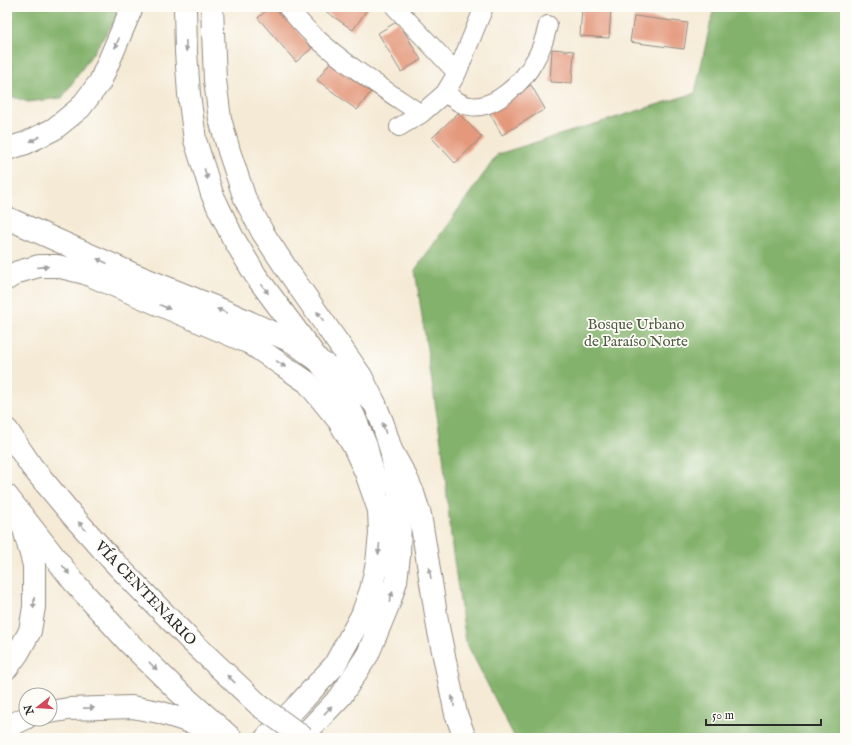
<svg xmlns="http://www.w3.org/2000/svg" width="852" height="745" viewBox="0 0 852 745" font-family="'IM FELL English',serif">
<rect width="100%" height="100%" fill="#fdfcf7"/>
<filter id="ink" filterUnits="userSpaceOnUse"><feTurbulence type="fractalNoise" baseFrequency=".025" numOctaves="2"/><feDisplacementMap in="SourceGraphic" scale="8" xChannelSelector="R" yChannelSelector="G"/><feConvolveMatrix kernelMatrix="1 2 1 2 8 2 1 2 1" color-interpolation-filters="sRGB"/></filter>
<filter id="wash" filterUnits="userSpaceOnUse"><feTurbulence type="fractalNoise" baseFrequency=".012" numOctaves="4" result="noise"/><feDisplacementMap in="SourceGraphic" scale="16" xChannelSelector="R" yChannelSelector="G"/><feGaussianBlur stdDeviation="0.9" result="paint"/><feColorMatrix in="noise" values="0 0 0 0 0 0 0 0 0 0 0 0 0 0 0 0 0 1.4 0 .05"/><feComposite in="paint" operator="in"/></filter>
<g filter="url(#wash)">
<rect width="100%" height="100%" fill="#f5ead5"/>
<path fill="#83b26c" stroke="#576e4c" d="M7 7H117V18L62 98 28 102 7 95Z
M714 7H845V738H515L466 642 452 547 443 455 415 270 498 154 695 93Z"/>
<g id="blocks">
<path fill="#e4997d" d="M270 7H276L312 48 296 62 258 18Z
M322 7H369L353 30 321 8Z
M582 8 611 10 609 38 580 36Z
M634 16 688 23 684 49 630 42Z
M398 21 421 60 401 72 378 33Z
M552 49 574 51 572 83 550 82Z
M331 61 371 92 357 110 317 80Z
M531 85 545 109 502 135 488 110Z
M458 113 482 137 455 163 432 138Z"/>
</g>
</g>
<g filter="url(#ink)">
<use href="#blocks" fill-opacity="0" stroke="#908a80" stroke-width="1"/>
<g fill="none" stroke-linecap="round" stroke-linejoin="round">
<defs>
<path id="minor" d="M287 7C296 17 304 27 314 36 347 66 384 89 421 114
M395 7 457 73
M445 93C453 98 460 105 470 106 495 110 524 81 535 60 542 49 545 37 548 25
M399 127 421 114 445 93 457 73 484 7"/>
<path id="primary" d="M185 7 186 52 189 94 195 140 212 194 232 236 256 276 338 387 354 416 366 446 374 478 379 510 380 534 377 563 371 590 362 615 334 666 299 704 266 738
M212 7 215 80 220 119 229 151 245 199 263 233 288 271 361 376 375 404 383 424 391 450 399 494 400 520 399 556 396 581 389 603 368 654 341 696 301 738"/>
<path id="motorway" d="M7 149 26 143 54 129 80 108 100 82 132 7
M7 218 135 275 229 313 293 342 319 361 339 373 358 387 375 404
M7 279 18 272 39 266H57L85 273 250 343 307 382 339 421 354 447 366 473 379 510
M7 430 32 467 72 515 112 560 190 640 260 706
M391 450 406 477 413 493 420 515 426 551 438 627 456 714 465 738
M7 496 74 582 129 643 177 690 231 738
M7 668 18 653 30 631 34 607V565L24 529 20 522
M50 712 68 709 132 707 159 712 219 731
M7 727 26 718"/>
</defs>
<use href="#minor" stroke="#908a80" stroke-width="20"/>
<use href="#primary" stroke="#908a80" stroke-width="24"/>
<use href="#motorway" stroke="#908a80" stroke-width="24"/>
<use href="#minor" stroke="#fff" stroke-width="18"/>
<use href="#primary" stroke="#fff" stroke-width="22"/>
<use href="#motorway" stroke="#fff" stroke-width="22"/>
<defs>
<path id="motorway-bridge" d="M260 706 304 738"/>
</defs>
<use href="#motorway-bridge" stroke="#908a80" stroke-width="24" stroke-linecap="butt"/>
<use href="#motorway-bridge" stroke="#fff" stroke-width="22"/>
</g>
<defs><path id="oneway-solid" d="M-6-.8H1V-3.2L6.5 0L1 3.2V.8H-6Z"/></defs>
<g fill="#a0a0a0">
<use href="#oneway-solid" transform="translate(117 43) rotate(114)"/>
<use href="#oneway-solid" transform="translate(186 46) rotate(88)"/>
<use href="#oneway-solid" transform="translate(35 139) rotate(153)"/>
<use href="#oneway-solid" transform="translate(206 174) rotate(73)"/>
<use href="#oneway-solid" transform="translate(102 261) rotate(-156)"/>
<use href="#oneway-solid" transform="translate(43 267) rotate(-5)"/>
<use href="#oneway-solid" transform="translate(265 289) rotate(54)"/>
<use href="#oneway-solid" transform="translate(165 307) rotate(23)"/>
<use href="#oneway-solid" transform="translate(222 311) rotate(-158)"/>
<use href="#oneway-solid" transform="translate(320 316) rotate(-125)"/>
<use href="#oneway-solid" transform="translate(281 364) rotate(34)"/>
<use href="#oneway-solid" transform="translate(384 428) rotate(-108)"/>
<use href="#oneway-solid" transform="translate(82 526) rotate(-132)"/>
<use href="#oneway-solid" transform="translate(379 549) rotate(95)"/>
<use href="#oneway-solid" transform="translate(66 570) rotate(52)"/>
<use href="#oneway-solid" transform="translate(430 573) rotate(-99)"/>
<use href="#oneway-solid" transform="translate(391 597) rotate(-72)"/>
<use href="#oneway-solid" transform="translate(34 603) rotate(92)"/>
<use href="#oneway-solid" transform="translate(153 666) rotate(45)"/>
<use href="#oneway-solid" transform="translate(231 679) rotate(-137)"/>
<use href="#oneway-solid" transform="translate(453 701) rotate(-102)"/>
<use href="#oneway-solid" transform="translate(89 708) rotate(-1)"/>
<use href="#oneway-solid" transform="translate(328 710) rotate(-47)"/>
</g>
</g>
<g text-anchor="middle" stroke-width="3.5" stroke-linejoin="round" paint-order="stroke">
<g font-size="15" fill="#4f5c43" stroke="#fdfcf7">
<text x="636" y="329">Bosque Urbano<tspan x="636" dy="17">de Paraíso Norte</tspan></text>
</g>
<g font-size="15" fill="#2b2b2b" stroke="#fdfcf7">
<text transform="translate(146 593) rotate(46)" y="5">VÍA CENTENARIO</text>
</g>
</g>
<rect width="852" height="745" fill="none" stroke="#fdfcf7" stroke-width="24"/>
<g transform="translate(38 707) rotate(253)"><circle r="19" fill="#fdfcf7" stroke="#a9a8a5"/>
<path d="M0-3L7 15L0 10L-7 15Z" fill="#d1495b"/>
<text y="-6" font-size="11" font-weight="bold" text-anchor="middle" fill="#2b2b2b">N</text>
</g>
<path d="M706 719v6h115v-6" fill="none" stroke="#2b2b2b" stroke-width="2"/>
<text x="712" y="719" font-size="12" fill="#2b2b2b" stroke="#fdfcf7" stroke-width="3" paint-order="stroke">50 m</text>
</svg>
